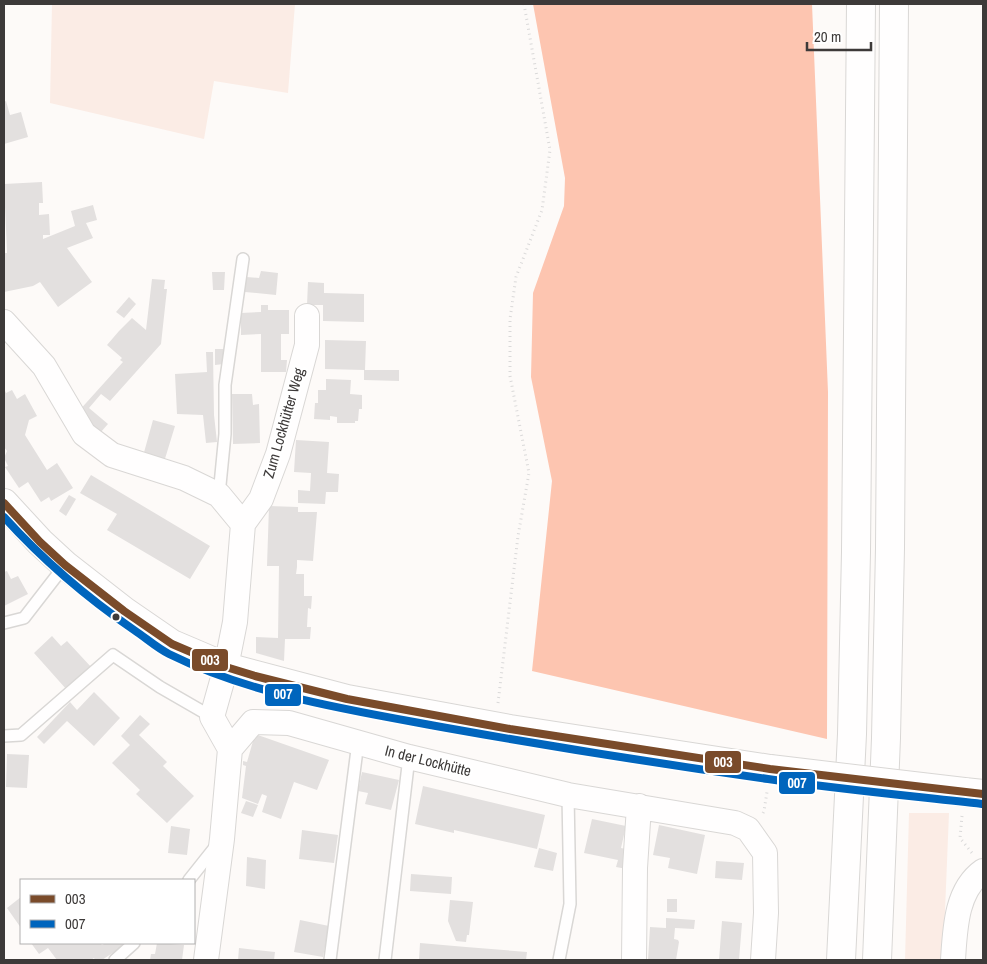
<svg xmlns="http://www.w3.org/2000/svg" width="987" height="964" viewBox="0 0 987 964" font-family="'Archivo Narrow',sans-serif">
<rect width="100%" height="100%" fill="#fdfaf8"/>
<path fill="#fbece5" d="M52 4H295L288 93 214 81 204 139 50 103Z
M909 813H949L943 960H905Z"/>
<path fill="#fdc5b0" d="M533 4H812L828 392 827 739 532 671 552 481 531 377 533 293 564 206 565 178Z"/>
<path fill="#e3e0df" d="M6 101 10 115 21 112 28 137 4 144V102Z
M42 182 43 203H39V215L49 214 50 235H43V239L75 226 71 211 93 205 97 220 86 223 93 238 67 248 92 282 58 307 40 282 33 286 4 292V253H7L4 184Z
M261 271 278 273 276 295 245 292 246 277 259 278Z
M212 272H225L224 290H213Z
M152 279 165 280 164 289H167L161 344 110 401 101 394 89 408 108 424 100 433 77 413 123 362 120 360 122 358 107 345 119 331 132 318 146 330Z
M308 282 324 283V293L364 294V322L323 321V305H307Z
M129 297 136 304 124 318 116 312Z
M261 305H268V310H289V334H281V360H287L286 372H261V334L241 335V313L261 312Z
M325 340 366 341 365 370H399V381L364 380V370L325 369Z
M215 349H224V364L215 365Z
M206 352H213L214 415 217 442 206 443 203 415 177 414 175 374 207 372Z
M326 379 351 380 350 394 362 395V409H359L358 421H355V423H337V417L330 416V420L314 419 315 403H318V390H326Z
M4 389 6 393 12 390 17 399 25 394 37 416 29 420 25 435 47 470 57 463 73 488 51 501 49 497 41 502 28 482 19 488 5 467 8 466 4 458 7 451 4 447Z
M232 394H252L253 405 259 404 260 443 233 444Z
M153 420 175 426 164 462 143 456Z
M296 440 329 442 327 473 339 474 338 492H326L325 504 298 503V490L310 491 311 473 294 472Z
M91 475 210 546 190 579 107 530 117 514 80 493Z
M69 495 76 499 66 516 59 511Z
M269 506 298 507V512H317L313 561 297 560V567L296 574H304V596H312L311 609 308 608 307 627H311L310 639H285L284 661 256 653V637L278 638 279 566H267Z
M7 571 11 579 18 576 28 594 4 606V572Z
M52 636 61 646 67 641 92 668 67 690 34 653Z
M94 692 120 718 94 746 67 721 44 744 37 737 70 702 77 710Z
M140 715 150 724 139 735 167 762 163 766 194 796 167 823 136 794 140 790 112 763 130 745 121 736Z
M255 734 329 760 317 790 294 782 281 819 262 812 267 796 262 794 258 804 242 798 246 766 243 765V761L247 762Z
M7 754 29 755 27 788 6 787Z
M362 772 399 780 391 810 365 804 368 793 358 791Z
M423 786 545 815 537 849 454 830V833L415 824Z
M246 801 258 805 253 817 241 813Z
M592 819 626 826 621 848 631 850 627 869 616 867 618 860 584 853Z
M659 825 705 835 697 874 668 868 670 858 653 855Z
M171 826 190 829 187 855 168 853Z
M302 830 338 835 334 863 299 859Z
M539 848 557 853 553 871 534 867Z
M247 857 266 860 265 889 246 886Z
M716 861 744 863 742 880 715 878Z
M411 874 452 877 451 894 410 891Z
M21 897V928L7 908Z
M667 899H677V912H667Z
M450 900 473 902 469 935H467L466 942 456 941 448 921Z
M666 918 695 920 694 929 675 928 674 939 678 940 679 942 676 960H648L650 927 666 928Z
M300 920 329 926 323 957 294 952Z
M722 921 742 923 739 960H719Z
M31 943H100L102 945 106 943H125L126 944 102 960H95L94 958 91 960H57L48 948 39 954Z
M157 943 184 945 182 960H150L151 954H155Z
M420 943 466 947 527 952 526 960H419Z
M239 948 275 952 274 960H238Z"/>
<g fill="none" stroke-linecap="round" stroke-linejoin="round">
<defs>
<path id="lane" d="M219 495 225 434V385L243 259
M4 623 24 618 65 565
M4 736 21 735 113 655 160 687 212 717
M189 880 216 846
M115 960 134 943
M330 960 358 742
M385 960 409 757
M559 960 570 904 568 795"/>
<path id="street" d="M4 322 44 366 84 434 112 455 184 478 219 495 243 524 235 622 226 667 212 717 230 749 222 839 206 960
M243 524 261 499 278 454 307 345V316
M230 749 253 722 289 723 409 757 568 795 735 823 748 829 765 853 766 913 763 960
M634 960 635 868 639 806
M953 960C955 929 956 890 983 871"/>
<path id="secondary" d="M4 503 40 542 65 565 124 611 172 644 226 667 347 699 510 729 770 769
M964 792 983 794"/>
<path id="highway" d="M841 960 852 734 856 552 861 4
M877 960 886 738 890 548 894 4"/>
</defs>
<use href="#lane" stroke="#d9d7d5" stroke-width="14"/>
<use href="#street" stroke="#d9d7d5" stroke-width="26"/>
<use href="#secondary" stroke="#d9d7d5" stroke-width="30"/>
<use href="#highway" stroke="#d9d7d5" stroke-width="30"/>
<path stroke="#dad9d9" stroke-width="3" stroke-dasharray="1 4" stroke-linecap="butt" d="M498 703 518 536 529 473 510 376V319L516 277 542 210 550 150 524 4
M763 813 764 811 767 792
M962 816 960 838 972 853"/>
<use href="#lane" stroke="#fffefe" stroke-width="11"/>
<use href="#street" stroke="#fffefe" stroke-width="24"/>
<use href="#secondary" stroke="#fffefe" stroke-width="28"/>
<use href="#highway" stroke="#fffefe" stroke-width="28"/>
<defs>
<path id="secondary-bridge" d="M770 769 964 792"/>
</defs>
<use href="#secondary-bridge" stroke="#d9d7d5" stroke-width="30" stroke-linecap="butt"/>
<use href="#secondary-bridge" stroke="#fffefe" stroke-width="28"/>
<defs>
<path id="bus-1" d="M4 503 40 542 65 565 124 611 172 644 226 667 255 676 347 699 510 729 770 769 983 794"/>
<path id="bus-2" d="M4 517C43 560 86 597 134 630 146 638 157 648 169 654 254 696 355 711 447 728 554 747 661 764 768 779 839 789 911 796 982 804"/>
</defs>
<use href="#bus-1" stroke="#fff" stroke-width="11"/>
<use href="#bus-2" stroke="#fff" stroke-width="11"/>
<use href="#bus-1" stroke="#7a4b2a" stroke-width="8"/>
<use href="#bus-2" stroke="#0065bd" stroke-width="8"/>
</g>
<circle fill="#3d3a39" stroke="#fff" stroke-width="2" cx="116" cy="617" r="4.5"/>
<g text-anchor="middle" stroke-width="5" stroke-linejoin="round" paint-order="stroke">
<g font-size="15" fill="#3d3a39" stroke="#fff">
<text transform="translate(284 423) rotate(-74)" y="5">Zum Lockhütter Weg</text>
<text transform="translate(428 761) rotate(14)" y="5">In der Lockhütte</text>
</g>
</g>
<g stroke="#fff" stroke-width="2">
<rect x="191" y="648" width="38" height="24" rx="5" fill="#7a4b2a"/>
<rect x="264" y="683" width="38" height="24" rx="5" fill="#0065bd"/>
<rect x="704" y="750" width="38" height="24" rx="5" fill="#7a4b2a"/>
<rect x="778" y="771" width="38" height="24" rx="5" fill="#0065bd"/>
</g>
<g font-size="14" text-anchor="middle" font-weight="bold" fill="#fff">
<text x="210" y="665">003</text>
<text x="283" y="699">007</text>
<text x="723" y="767">003</text>
<text x="797" y="788">007</text>
</g>
<rect width="987" height="964" fill="none" stroke="#3d3a39" stroke-width="10"/>
<rect x="20" y="879" width="175" height="65" fill="#ffffff" stroke="#b1b0b0"/>
<rect x="30" y="895" width="25" height="8" fill="#7a4b2a" stroke="#b1b0b0"/>
<text x="65" y="904" font-size="15" fill="#3d3a39">003</text>
<rect x="30" y="920" width="25" height="8" fill="#0065bd" stroke="#b1b0b0"/>
<text x="65" y="929" font-size="15" fill="#3d3a39">007</text>
<path d="M807 42v8h64v-8" fill="none" stroke="#3d3a39" stroke-width="2.5"/>
<text x="814" y="42" font-size="15" fill="#3d3a39" stroke="#ffffff" stroke-width="4" paint-order="stroke">20 m</text>
</svg>
